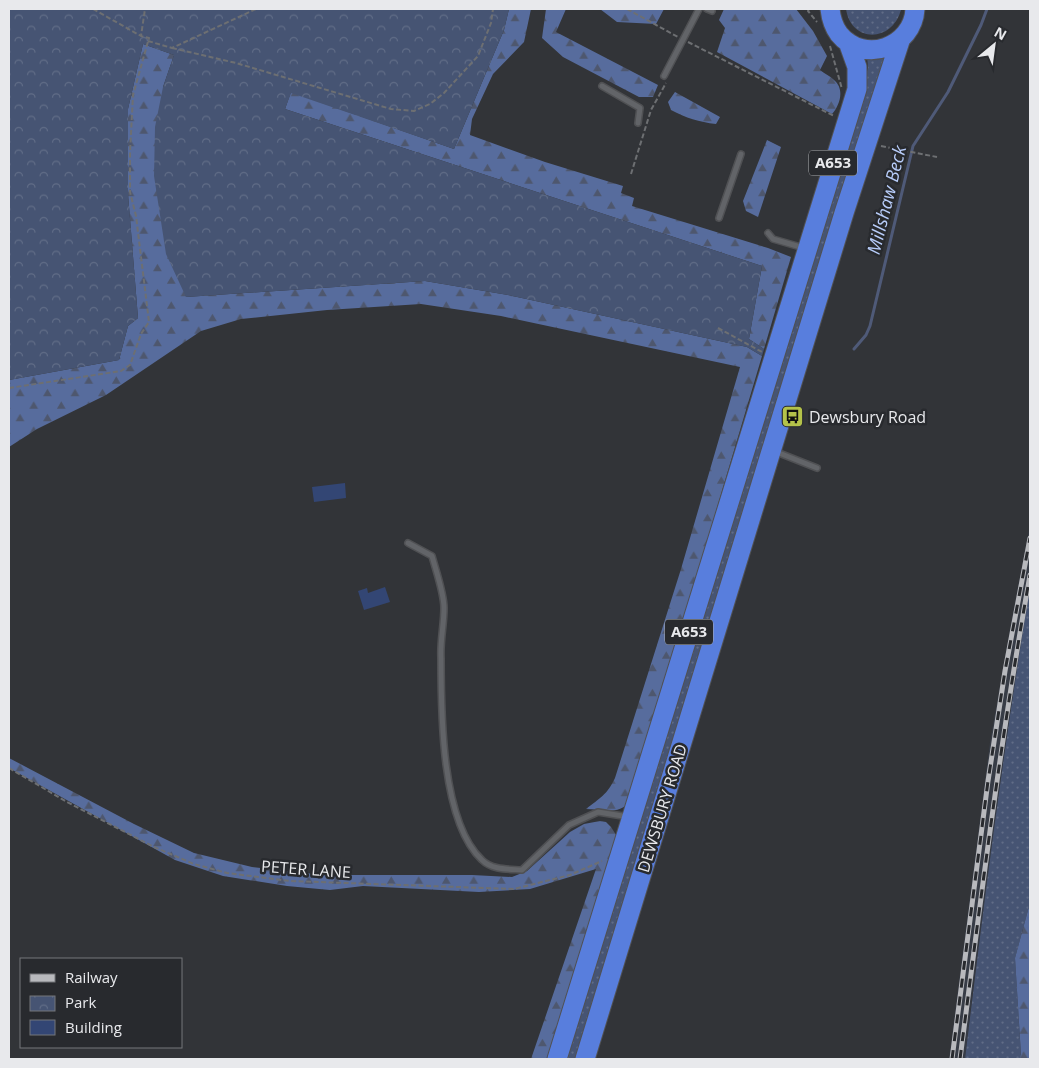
<svg xmlns="http://www.w3.org/2000/svg" width="1039" height="1068" viewBox="0 0 1039 1068" font-family="'Open Sans',sans-serif">
<defs>
<pattern id="grass-dots" width="8" height="8" patternUnits="userSpaceOnUse" patternTransform="scale(1.25)"><rect width="8" height="8" fill="#465473"/><path d="M2 2h.1M6 6h.1" fill="none" stroke="#616d87" stroke-width="1.8" stroke-linecap="round"/></pattern>
<pattern id="forest-firs" width="22" height="20" patternUnits="userSpaceOnUse" patternTransform="scale(1.25)"><rect width="22" height="20" fill="#576c9d"/><path d="M5 1l3.5 6h-7zM16 11l3.5 6h-7z" fill="#4e576e"/></pattern>
<pattern id="park-crowns" width="20" height="18" patternUnits="userSpaceOnUse" patternTransform="scale(1.25)"><rect width="20" height="18" fill="#465473"/><path d="M2 6a3 3 0 1 1 6 0M12 15a3 3 0 1 1 6 0" fill="none" stroke="#616d87"/></pattern>
</defs>
<rect width="100%" height="100%" fill="#323438"/>
<path fill="#373c46" d="M1030 525V587L1010 711 996 814 973 987 965 1059H949L990 742 1011 623Z"/>
<path fill="url(#grass-dots)" d="M846 9H901V10C892 43 851 43 846 9Z
M867 55 887 56 581 1059H565L779 369 868 68Z
M1030 587V903L1015 958 1021 1056 1019 1059H965C984 901 1004 744 1030 587Z"/>
<path fill="url(#forest-firs)" d="M509 9H531L524 42 493 74 472 119 470 135 545 162 623 186 621 193 634 198 632 206 768 248 791 257 764 349 749 339 762 266 285 109 291 92 454 149 504 30Z
M546 9H566L556 32 658 85 653 97H639L563 57 542 38Z
M600 9H664L656 24 617 22Z
M724 9H796L813 31 827 56 820 70C825 74 830 76 834 80 845 89 840 105 832 114L717 52 725 28 719 20Z
M143 44 174 55 163 87 186 297 425 281 508 295 747 347 762 356 630 801C619 816 601 809 586 809 600 798 607 795 615 778L681 569 740 367 501 316 421 304 327 310 241 319 201 331 106 395 37 429 9 447V380L119 360 128 326 138 318 128 194V109Z
M675 92 720 117 716 124C699 122 686 118 671 110L668 102Z
M767 140 781 147 758 217 746 211 743 201Z
M9 758 134 824 194 853 252 867 323 875H472L512 877 527 871 570 832 584 824 600 821 606 822 611 827 616 835 615 843 577 961 547 1059H531L596 869 530 889 479 892 363 886 330 890 287 886 223 876 175 860 9 768Z
M1030 903V1059H1019L1021 1055 1015 958Z"/>
<path fill="url(#park-crowns)" d="M9 9H509L504 30 454 149 291 93 285 109 762 266 749 339 764 349 762 356 747 347 508 295 425 281 186 297 166 254 154 176 155 127 163 87 174 55 143 44 128 109V194L138 318 128 326 119 360 9 380Z"/>
<g fill="none" stroke-linecap="round" stroke-linejoin="round">
<path stroke="#4f5a78" stroke-width="3" d="M854 349 866 335 870 326 913 146 948 92 981 25 987 9"/>
</g>
<path fill="#334674" d="M345 483 346 498 314 502 312 487Z
M385 587 390 602 364 610 358 591 367 588 368 593Z"/>
<g fill="none" stroke-linecap="round" stroke-linejoin="round">
<defs>
<path id="lane" d="M707 9 712 11
M664 76 699 9
M602 86 640 108 638 123
M719 218 741 154
M768 233 773 239 804 248
M774 451 817 468
M408 543 432 556C436 571 444 593 444 608 444 625 440 641 441 658 441 712 441 822 482 860 492 870 508 869 522 870L569 825 598 812 629 817"/>
<path id="highway" d="M830 9C831 18 833 26 839 34 864 65 913 47 915 9
M557 1059 857 89V67L848 42
M585 1059 844 213 900 41"/>
</defs>
<use href="#lane" stroke="#505154" stroke-width="8"/>
<use href="#highway" stroke="#505154" stroke-width="21"/>
<path stroke="#6d6f72" stroke-width="2" stroke-dasharray="5 2.5" stroke-linecap="butt" d="M93 9 141 36
M627 9 678 37
M809 9 808 11 817 22
M148 41 172 48 256 9
M688 42 834 116
M830 46 842 89
M172 48 236 63 391 109 414 111 430 104 444 93 478 56 491 23 493 9
M881 146 937 157
M631 174 651 110 666 83
M718 328 762 352
M9 388 121 371 130 365 141 334 149 322 136 216 130 192V152L133 95 149 38 141 36 145 9
M9 768 67 802 154 847 194 864 227 873 290 881 514 889 570 875 602 861"/>
<use href="#lane" stroke="#626468" stroke-width="5"/>
<use href="#highway" stroke="#587edd" stroke-width="19"/>
<defs>
<path id="rail" d="M952 1059 988 781 1005 671 1030 538
M960 1059C981 897 1001 736 1030 575"/>
</defs>
<use href="#rail" stroke="#b8b9bd" stroke-width="5"/>
<use href="#rail" stroke="#282a2e" stroke-width="3" stroke-dasharray="9" stroke-linecap="butt"/>
</g>
<defs>
<symbol id="bus-square" viewBox="-11 -11 22 22"><rect x="-9" y="-9" width="18" height="18" rx="4" fill="#b4c24a" stroke="#282a2e"/><path d="M-5-6H5V4H4V6H2V4H-2V6H-4V4H-5ZM-3.5-4V0h7V-4ZM-3.5 1.2v1.5H-2V1.2ZM2 1.2v1.5H3.5V1.2Z" fill="#111"/></symbol>
</defs>
<g fill-rule="evenodd">
<use href="#bus-square" x="780" y="404" width="25" height="25"/>
</g>
<g text-anchor="middle" stroke-width="5" stroke-linejoin="round" paint-order="stroke">
<g fill="#282a2e" stroke="#aeb0b3" stroke-width="1">
<rect x="809" y="150.5" width="48" height="25" rx="4"/>
<rect x="665" y="619.5" width="48" height="25" rx="4"/>
</g>
<g font-size="15" font-weight="bold" fill="#e8e9ec">
<text x="833" y="168">A653</text>
<text x="689" y="637">A653</text>
</g>
<g font-size="16" fill="#e8e9ec" stroke="#282a2e" text-anchor="start">
<text x="809" y="423">Dewsbury Road</text>
</g>
<g font-size="16" fill="#e8e9ec" stroke="#282a2e">
<text transform="translate(662 808) rotate(-73)" y="6">DEWSBURY ROAD</text>
<text transform="translate(306 869) rotate(4)" y="6">PETER LANE</text>
</g>
<g font-size="18" font-style="italic" fill="#b8cdfa" stroke="#282a2e">
<text transform="translate(887 200) rotate(-76)" y="6">Millshaw Beck</text>
</g>
</g>
<rect width="1039" height="1068" fill="none" stroke="#e8e9ec" stroke-width="20"/>
<rect x="20" y="958" width="162" height="90" fill="#282a2e" stroke="#75767a"/>
<rect x="30" y="974" width="25" height="8" fill="#b8b9bd" stroke="#75767a"/>
<text x="65" y="983" font-size="15" fill="#e8e9ec">Railway</text>
<rect x="30" y="996" width="25" height="15" fill="url(#park-crowns)" stroke="#75767a"/>
<text x="65" y="1008" font-size="15" fill="#e8e9ec">Park</text>
<rect x="30" y="1020" width="25" height="15" fill="#334674" stroke="#75767a"/>
<text x="65" y="1033" font-size="15" fill="#e8e9ec">Building</text>
<g transform="translate(994 45) rotate(29)" stroke="#282a2e" stroke-width="4" paint-order="stroke">
<path d="M0-4L9 19L0 12L-9 19Z" fill="#e8e9ec"/>
<text y="-8" font-size="14" font-weight="bold" text-anchor="middle" fill="#e8e9ec">N</text>
</g>
</svg>
